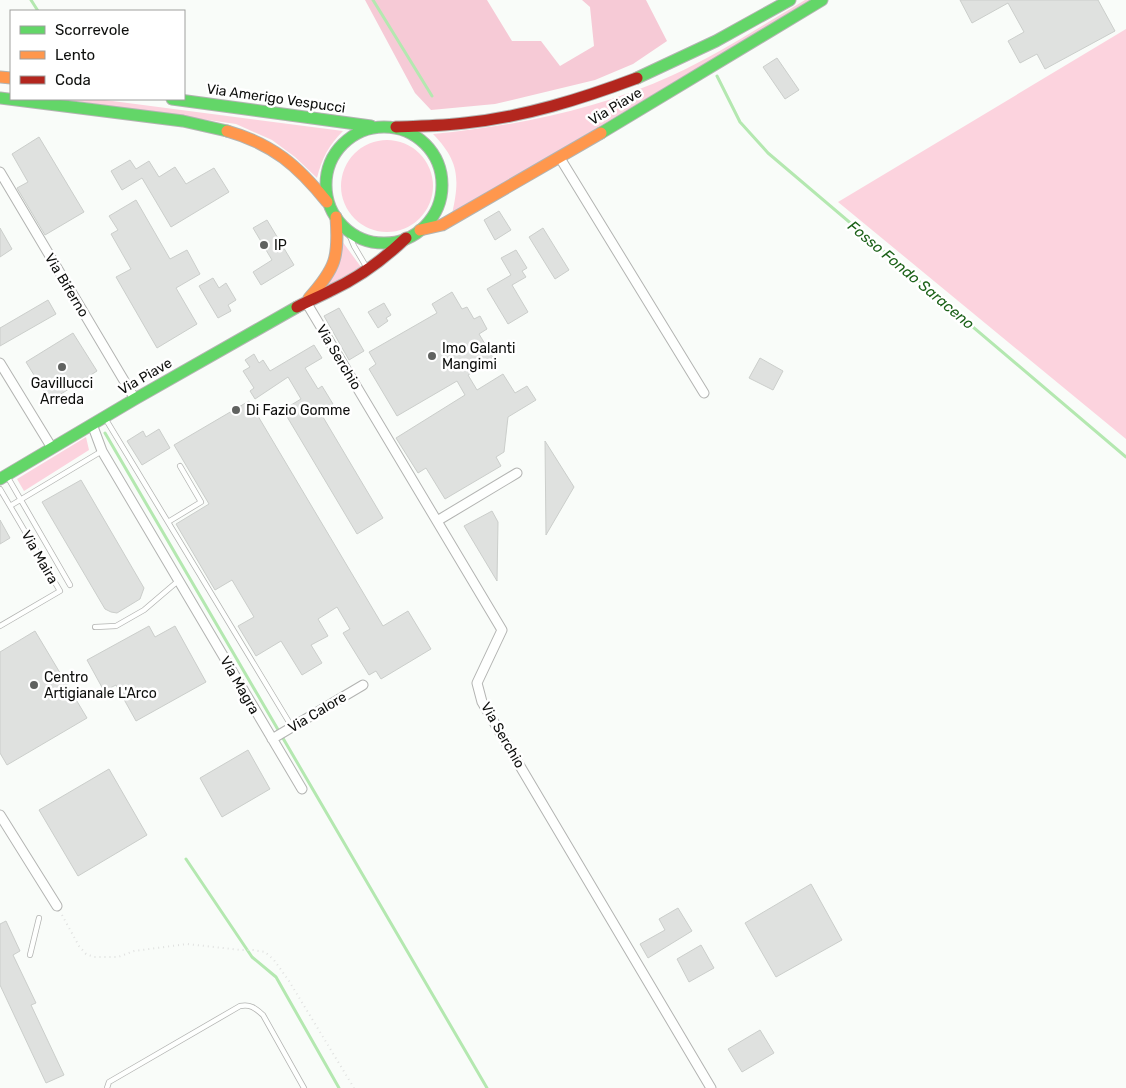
<svg xmlns="http://www.w3.org/2000/svg" width="1126" height="1088" viewBox="0 0 1126 1088" font-family="Rubik,sans-serif">
<rect width="100%" height="100%" fill="#f9fcf9"/>
<path fill="#fcd3de" d="M805 0H812L452 214C460 178 459 161 433 134 516 126 597 110 673 75 719 54 761 26 805 0Z
M1126 29V439L838 202Z
M61 99H97L343 131C329 145 322 158 317 178L295 157 272 140 236 124Z
M341 186a46 46 0 1 1 92 0a46 46 0 1 1-92 0Z
M342 241 361 267 325 289Z
M86 437 89 450 24 491 17 479Z"/>
<path fill="#f6cad6" d="M365 0H487L512 41H541L560 66 594 46 590 7 582 0H646L667 41 633 64 595 80 495 104 431 110 415 93Z"/>
<g fill="none" stroke-linecap="round" stroke-linejoin="round">
<path stroke="#b4e8b0" stroke-width="3" d="M31 0 38 11
M373 0 432 96
M717 76 740 122 768 153 1126 457
M105 433 487 1088
M186 859 252 957 276 977 339 1088"/>
</g>
<path fill="#dfe1df" stroke="#cbcecb" d="M960 0H1098L1115 31 1045 69 1037 54 1020 63 1008 41 1024 32 1008 3 972 23Z
M777 58 799 90 785 99 763 67Z
M39 137 84 212 45 235 17 188 28 182 12 154Z
M130 160 136 169 149 161 159 177 175 167 186 184 214 168 229 192 171 227 142 178 122 190 111 171Z
M136 200 170 259 187 250 200 274 176 288 197 324 157 348 116 277 131 269 111 234 118 230 109 216Z
M499 211 511 230 495 240 484 220Z
M267 220 294 265 261 285 253 272 272 260 253 228Z
M0 228 12 249 0 257Z
M543 228 569 270 555 279 529 237Z
M516 250 527 268 522 271 526 277 512 285 528 312 508 324 487 289 511 275 501 258Z
M213 278 219 288 226 283 236 300 228 305 231 311 218 318 199 286Z
M452 292 462 309 467 307 474 319 480 316 487 329 479 334 494 359 468 375 477 390 503 374 515 393 527 386 536 400 508 417 504 452 496 457 501 466 445 499 426 468 418 473 396 438 465 395 457 381 397 416 369 369 376 364 369 352 437 313 432 304Z
M48 300 56 314 0 346V328Z
M384 303 391 315 386 318 388 321 378 328 368 312Z
M339 308 364 351 349 360 324 316Z
M73 333 97 371 50 401 26 362Z
M314 345 322 358 305 368 318 389 322 386 333 404 320 412 383 518 357 534 283 410 301 399 288 377 255 399 250 391 254 388 243 371 250 367 245 360 254 354 259 363 263 360 270 371Z
M760 358 783 371 773 390 749 378Z
M249 401 383 626 408 611 431 649 381 679 376 671 369 675 343 633 350 629 337 607 318 619 328 636 311 645 322 663 302 675 281 641 256 656 238 626 254 617 232 580 215 590 176 524 209 504 174 445Z
M159 429 170 448 142 465 127 441 143 431 146 437Z
M545 441 574 487 546 535Z
M81 480 144 588 140 599 117 613 111 612 105 609 42 502Z
M492 511 498 522 497 581 464 526Z
M0 520 10 538 0 544Z
M149 626 155 637 175 626 206 682 136 721 116 685 104 691 87 660Z
M35 631 87 718 7 765 0 753V652Z
M248 750 270 789 222 817 200 778Z
M109 769 147 835 78 876 39 810Z
M811 884 842 940 776 977 745 923Z
M678 908 692 931 648 958 640 944 665 930 659 919Z
M6 921 20 951 13 955 36 1003 31 1005 64 1075 46 1083 0 985V924Z
M701 945 714 968 689 982 677 959Z
M760 1030 774 1053 742 1072 728 1049Z"/>
<g fill="none" stroke-linecap="round" stroke-linejoin="round">
<defs>
<path id="lane" d="M347 229 354 246 367 268
M105 418 292 727
M7 476 70 585
M0 489 60 591 0 626
M10 506 102 451
M168 522 201 502 180 466
M95 627 116 626 144 610 178 581
M30 955 39 918
M107 1088 109 1082 240 1006C251 1004 255 1008 263 1015L304 1088"/>
<path id="street" d="M560 158 704 393
M0 172 135 399
M306 302 502 630 477 683 482 702 711 1088
M0 363 52 448
M92 424 102 451 302 789
M437 521 517 473
M272 739 363 685
M0 815 57 906"/>
<path id="fast" d="M637 78 716 41 790 0
M0 98 183 121 227 131
M172 99 371 126
M326 185a58 58 0 1 1 116 0a58 58 0 1 1-116 0Z
M601 133 822 0
M0 479 135 399 297 307"/>
<path id="slow" d="M0 77 11 78
M227 131C273 144 298 166 327 202
M420 230 442 225 601 133
M309 298C336 268 339 257 336 217"/>
<path id="jam" d="M396 127C419 126 442 126 465 123 524 117 581 99 637 78
M297 307C308 301 321 296 332 290 360 277 384 259 406 238"/>
</defs>
<use href="#lane" stroke="#b3b4b2" stroke-width="6"/>
<use href="#street" stroke="#b3b4b2" stroke-width="11"/>
<use href="#fast" stroke="#b3b4b2" stroke-width="13"/>
<use href="#slow" stroke="#b3b4b2" stroke-width="13"/>
<use href="#jam" stroke="#b3b4b2" stroke-width="13"/>
<path stroke="#e0e1e0" stroke-width="2" stroke-dasharray="1 4" stroke-linecap="butt" d="M62 915 79 946 86 954 94 957H118L134 951 187 944 241 950H253L265 952 274 960 289 981 354 1088"/>
<use href="#lane" stroke="#fefffe" stroke-width="4.5"/>
<use href="#street" stroke="#fefffe" stroke-width="9"/>
<use href="#fast" stroke="#63d668" stroke-width="11"/>
<use href="#slow" stroke="#ff974d" stroke-width="11"/>
<use href="#jam" stroke="#b3261e" stroke-width="11"/>
</g>
<g fill="#606260" stroke="#fff" stroke-width="2">
<circle cx="264" cy="245" r="5"/>
<circle cx="432" cy="356" r="5"/>
<circle cx="62" cy="367" r="5"/>
<circle cx="236" cy="410" r="5"/>
<circle cx="34" cy="685" r="5"/>
</g>
<g text-anchor="middle" stroke-width="5" stroke-linejoin="round" paint-order="stroke">
<g font-size="14" fill="#0e0f0d" stroke="#fff">
<text transform="translate(276 98) rotate(8)" y="5">Via Amerigo Vespucci</text>
<text transform="translate(615 106) rotate(-31)" y="5">Via Piave</text>
<text transform="translate(67 285) rotate(59)" y="5">Via Biferno</text>
<text transform="translate(339 357) rotate(59)" y="5">Via Serchio</text>
<text transform="translate(145 376) rotate(-30)" y="5">Via Piave</text>
<text transform="translate(40 557) rotate(60)" y="5">Via Maira</text>
<text transform="translate(240 685) rotate(60)" y="5">Via Magra</text>
<text transform="translate(317 712) rotate(-31)" y="5">Via Calore</text>
<text transform="translate(503 735) rotate(60)" y="5">Via Serchio</text>
</g>
<g font-size="14" fill="#0e0f0d" stroke="#fff" text-anchor="start">
<text x="274" y="250">IP</text>
<text x="442" y="353">Imo Galanti<tspan x="442" dy="16">Mangimi</tspan></text>
<text x="62" y="388" text-anchor="middle">Gavillucci<tspan x="62" dy="16">Arreda</tspan></text>
<text x="246" y="415">Di Fazio Gomme</text>
<text x="44" y="682">Centro<tspan x="44" dy="16">Artigianale L'Arco</tspan></text>
</g>
<g font-size="15" font-style="italic" fill="#1b6118" stroke="#fff">
<text transform="translate(911 275) rotate(40)" y="5">Fosso Fondo Saraceno</text>
</g>
</g>
<rect x="10" y="10" width="175" height="90" fill="#ffffff" stroke="#9f9f9e"/>
<rect x="20" y="26" width="25" height="8" fill="#63d668" stroke="#9f9f9e"/>
<text x="55" y="35" font-size="15" fill="#0e0f0d">Scorrevole</text>
<rect x="20" y="51" width="25" height="8" fill="#ff974d" stroke="#9f9f9e"/>
<text x="55" y="60" font-size="15" fill="#0e0f0d">Lento</text>
<rect x="20" y="76" width="25" height="8" fill="#b3261e" stroke="#9f9f9e"/>
<text x="55" y="85" font-size="15" fill="#0e0f0d">Coda</text>
</svg>
